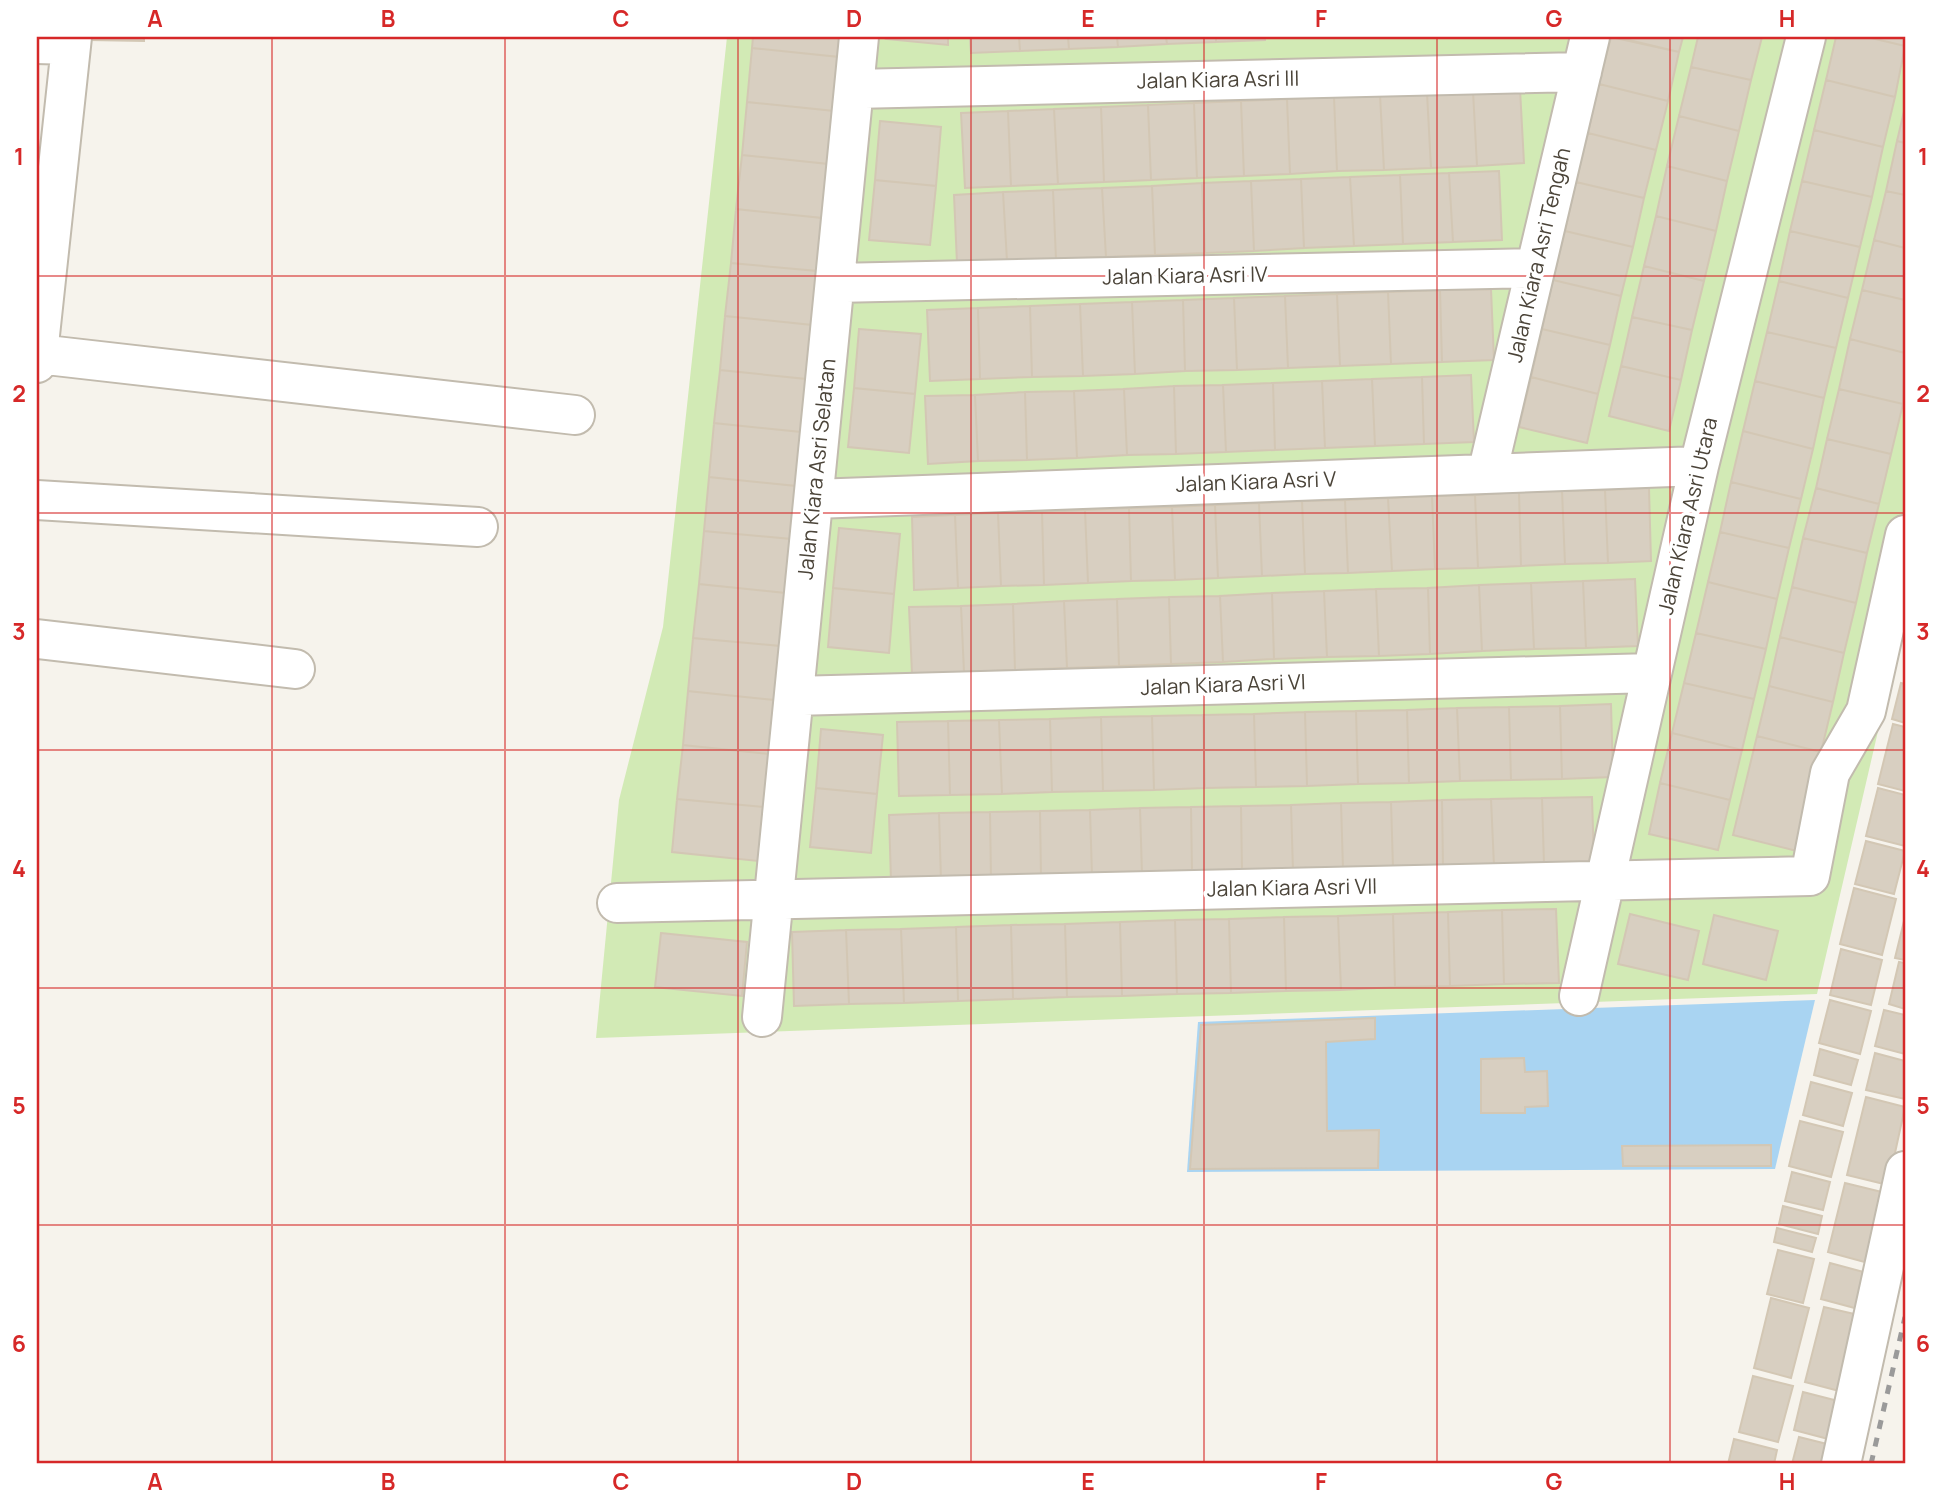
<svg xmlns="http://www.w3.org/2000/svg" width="1942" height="1501" viewBox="0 0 1942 1501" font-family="Manrope,sans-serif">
<rect width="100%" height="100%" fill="#f6f3ec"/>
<path fill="#d2eab5" d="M727 37H1905V615L1817 994 596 1038 619 800 663 627Z"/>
<path fill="#a9d4f2" d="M1815 1000 1775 1169 1187 1172 1198 1022Z"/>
<path fill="#d8cfc1" stroke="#d3c7b4" stroke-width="2" d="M90 37H144V41L90 40Z
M753 37H841L839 57 752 48Z
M887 37H948V45L886 39Z
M970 37H1019L1020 51 971 53Z
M1019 37H1068L1069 49 1020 51Z
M1068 37H1117L1118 47 1069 49Z
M1117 37H1166L1167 44 1118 47Z
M1166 37H1216V42L1167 44Z
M1216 37H1265V40L1216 42Z
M1611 37 1679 52 1668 101 1599 84Z
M1616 37H1683L1679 52Z
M1698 37H1762L1751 80 1691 67Z
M1836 37H1867L1905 46 1895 97 1826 80Z
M1867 37H1905V46Z
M752 48 839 57 834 111 747 102Z
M1691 67 1751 80 1739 131 1679 116Z
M1826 80 1895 97 1883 147 1814 130Z
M1599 84 1668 101 1656 150 1588 133Z
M1520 89 1524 163 1477 166 1473 91Z
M1473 91 1477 166 1431 168 1427 93Z
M1427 93 1431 168 1384 170 1380 95Z
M1380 95 1384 170 1337 171 1334 97Z
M1334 97 1337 171 1290 174 1287 99Z
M1287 99 1290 174 1244 176 1241 101Z
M1241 101 1244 176 1197 178 1194 103Z
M747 102 834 111 828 164 742 155Z
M1194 103 1197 178 1151 180 1148 105Z
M1148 105 1151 180 1104 182 1101 107Z
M1101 107 1104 182 1058 184 1054 109Z
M1905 107V143L1897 141Z
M1054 109 1058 184 1011 186 1008 111Z
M1008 111 1011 186 965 188 961 113Z
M1679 116 1739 131 1727 181 1667 166Z
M880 121 941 127 936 186 875 180Z
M1814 130 1883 147 1872 197 1802 181Z
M1588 133 1656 150 1644 198 1576 182Z
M1897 141 1905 143V195L1886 191Z
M742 155 828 164 822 218 736 209Z
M1667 166 1727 181 1716 231 1656 216Z
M1499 171 1502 240 1453 242 1449 173Z
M1449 173 1453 242 1403 244 1400 175Z
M1400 175 1403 244 1354 246 1350 177Z
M1350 177 1354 246 1304 248 1301 179Z
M1301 179 1304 248 1254 251 1251 181Z
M875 180 936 186 930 245 869 240Z
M1251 181 1254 251 1205 253 1202 183Z
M1802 181 1872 197 1860 247 1790 231Z
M1576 182 1644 198 1633 247 1565 231Z
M1202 183 1205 253 1155 255 1152 186Z
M1152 186 1155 255 1106 257 1102 188Z
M1102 188 1106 257 1056 259 1053 190Z
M1053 190 1056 259 1007 261 1003 192Z
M1886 191 1905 195V248L1874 240Z
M1003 192 1007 261 957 263 954 195Z
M736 209 822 218 817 271 731 263Z
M1656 216 1716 231 1704 281 1644 266Z
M1565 231 1633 247 1621 296 1553 280Z
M1790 231 1860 247 1848 298 1779 281Z
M1874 240 1905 248V300L1862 290Z
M731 263 817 271 812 325 725 316Z
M1644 266 1704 281 1692 330 1632 317Z
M1553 280 1621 296 1610 345 1542 329Z
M1779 281 1848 298 1836 348 1767 332Z
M1491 289 1494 360 1442 362 1440 290Z
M1440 290 1442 362 1391 364 1388 292Z
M1862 290 1905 300V353L1850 339Z
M1388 292 1391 364 1340 366 1337 294Z
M1337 294 1340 366 1288 368 1285 296Z
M1285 296 1288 368 1237 370 1234 298Z
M1234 298 1237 370 1185 371 1183 300Z
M1183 300 1185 371 1135 374 1132 302Z
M1132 302 1135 374 1083 376 1080 304Z
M1080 304 1083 376 1032 377 1030 306Z
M1030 306 1032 377 980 379 978 308Z
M978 308 980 379 930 381 927 310Z
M725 316 812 325 806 379 720 370Z
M1632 317 1692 330 1681 380 1621 366Z
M859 329 921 334 915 394 854 388Z
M1542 329 1610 345 1598 394 1531 377Z
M1767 332 1836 348 1824 398 1755 381Z
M1850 339 1905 353 1903 404 1839 389Z
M1621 366 1681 380 1669 431 1609 416Z
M720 370 806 379 801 432 714 423Z
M1471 375 1474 442 1424 444 1422 377Z
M1422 377 1424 444 1375 446 1372 379Z
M1531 377 1598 394 1587 443 1519 427Z
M1372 379 1375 446 1325 448 1322 381Z
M1322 381 1325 448 1275 450 1273 383Z
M1755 381 1824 398 1813 449 1743 431Z
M1273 383 1275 450 1226 452 1223 385Z
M1223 385 1226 452 1176 454 1174 386Z
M1174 386 1176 454 1127 455 1124 389Z
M854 388 915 394 909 453 848 447Z
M1124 389 1127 455 1077 458 1074 391Z
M1839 389 1903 404 1891 454 1827 439Z
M1074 391 1077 458 1027 460 1025 392Z
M1025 392 1027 460 978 461 975 395Z
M975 395 978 461 928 464 925 396Z
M714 423 801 432 796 486 709 477Z
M1743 431 1813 449 1801 499 1731 482Z
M1827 439 1891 454 1879 504 1816 488Z
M709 477 796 486 791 539 704 531Z
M1731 482 1801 499 1789 548 1720 532Z
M1649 488 1651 561 1608 563 1605 490Z
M1816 488 1879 504 1867 553 1803 538Z
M1605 490 1608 563 1565 564 1562 491Z
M1562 491 1565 564 1521 566 1519 492Z
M1519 492 1521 566 1478 568 1475 495Z
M1475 495 1478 568 1435 569 1432 496Z
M1432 496 1435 569 1392 571 1388 498Z
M1388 498 1392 571 1348 573 1345 500Z
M1345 500 1348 573 1305 574 1302 501Z
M1302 501 1305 574 1262 576 1259 503Z
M1259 503 1262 576 1218 578 1215 505Z
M1215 505 1218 578 1175 580 1172 507Z
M1172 507 1175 580 1131 581 1129 508Z
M1129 508 1131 581 1088 583 1085 510Z
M1085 510 1088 583 1044 585 1042 512Z
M1042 512 1044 585 1001 586 998 513Z
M998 513 1001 586 958 588 955 515Z
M955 515 958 588 914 590 912 517Z
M839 528 900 534 894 594 833 588Z
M704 531 791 539 785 593 699 584Z
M1720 532 1789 548 1777 599 1708 582Z
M1803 538 1867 553 1856 603 1792 587Z
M1635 579 1638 646 1586 648 1583 581Z
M1583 581 1586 648 1534 649 1531 583Z
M1708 582 1777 599 1766 649 1696 633Z
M1531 583 1534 649 1482 651 1479 585Z
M699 584 785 593 780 646 693 638Z
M1479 585 1482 651 1430 654 1428 588Z
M1792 587 1856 603 1844 653 1780 637Z
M833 588 894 594 889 653 828 647Z
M1428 588 1430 654 1379 656 1376 589Z
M1376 589 1379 656 1327 657 1324 591Z
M1324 591 1327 657 1274 659 1272 593Z
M1272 593 1274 659 1223 662 1220 596Z
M1220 596 1223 662 1171 664 1169 597Z
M1169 597 1171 664 1119 666 1117 599Z
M1117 599 1119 666 1067 668 1064 601Z
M1064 601 1067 668 1015 670 1013 604Z
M1013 604 1015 670 964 672 961 606Z
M961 606 964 672 912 674 909 607Z
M1696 633 1766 649 1754 699 1684 683Z
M1780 637 1844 653 1833 702 1769 686Z
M693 638 780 646 774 700 688 691Z
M1684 683 1754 699 1742 750 1672 733Z
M1901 683 1905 684V723L1892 719Z
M1769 686 1833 702 1821 752 1757 736Z
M688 691 774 700 769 754 683 745Z
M1611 704 1613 777 1562 779 1560 706Z
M1560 706 1562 779 1511 780 1509 707Z
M1509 707 1511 780 1460 781 1457 708Z
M1457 708 1460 781 1409 783 1407 710Z
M1407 710 1409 783 1358 784 1356 711Z
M1356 711 1358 784 1307 786 1305 712Z
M1305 712 1307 786 1256 787 1254 714Z
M1254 714 1256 787 1205 788 1203 715Z
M1203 715 1205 788 1154 790 1152 716Z
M1152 716 1154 790 1103 791 1101 717Z
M1101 717 1103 791 1052 792 1050 719Z
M1050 719 1052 792 1002 794 999 720Z
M999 720 1002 794 950 795 948 721Z
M948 721 950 795 899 796 897 722Z
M1893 724 1905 727V791L1878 784Z
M821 729 883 735 877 794 816 788Z
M1672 733 1742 750 1730 800 1660 783Z
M1757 736 1821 752 1797 851 1733 835Z
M683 745 769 754 764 807 677 799Z
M1660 783 1730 800 1718 850 1649 834Z
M816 788 877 794 871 853 810 847Z
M1878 788 1905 795V846L1866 836Z
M1592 797 1594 863 1544 864 1542 798Z
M1542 798 1544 864 1494 866 1491 799Z
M677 799 764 807 758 861 672 852Z
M1491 799 1494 866 1443 867 1442 800Z
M1442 800 1443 867 1393 868 1391 802Z
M1391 802 1393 868 1343 869 1341 803Z
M1341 803 1343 869 1293 871 1291 805Z
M1291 805 1293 871 1242 872 1241 806Z
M1241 806 1242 872 1192 873 1191 807Z
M1191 807 1192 873 1142 874 1140 808Z
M1140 808 1142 874 1092 876 1090 810Z
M1090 810 1092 876 1041 877 1040 811Z
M1040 811 1041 877 991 879 990 812Z
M990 812 991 879 941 880 939 813Z
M939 813 941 880 891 881 889 815Z
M1866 841 1905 851 1894 894 1855 884Z
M1854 888 1896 899 1882 955 1840 944Z
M1556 909 1559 983 1504 984 1502 910Z
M1502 910 1504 984 1450 986 1448 912Z
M1448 912 1450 986 1395 987 1393 914Z
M1393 914 1395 987 1341 990 1338 916Z
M1630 914 1699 931 1688 980 1618 964Z
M1714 915 1778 931 1766 980 1703 964Z
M1338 916 1341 990 1286 991 1284 917Z
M1284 917 1286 991 1231 993 1229 919Z
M1905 917V960L1895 958Z
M1229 919 1231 993 1177 994 1175 920Z
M1175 920 1177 994 1122 996 1120 922Z
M1120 922 1122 996 1067 997 1065 924Z
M1065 924 1067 997 1013 999 1011 925Z
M1011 925 1013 999 958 1001 956 927Z
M956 927 958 1001 904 1003 901 929Z
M901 929 904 1003 849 1004 846 930Z
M846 930 849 1004 794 1006 792 932Z
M661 933 747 942 742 996 655 987Z
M1841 949 1882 960 1871 1005 1830 995Z
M1899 962 1905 963V1009L1889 1004Z
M1830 1000 1871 1011 1860 1054 1819 1043Z
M1884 1010 1905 1015V1054L1875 1046Z
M1375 1018V1039L1326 1042 1327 1131 1379 1130 1378 1168 1190 1169 1201 1025Z
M1820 1049 1858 1060 1851 1085 1814 1075Z
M1875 1053 1905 1061V1099L1866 1090Z
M1524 1058 1525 1072 1547 1071 1548 1106 1525 1107V1113H1481V1059Z
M1811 1082 1852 1093 1843 1126 1803 1115Z
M1866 1097 1905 1107 1888 1185 1847 1175Z
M1800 1121 1843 1132 1831 1177 1789 1166Z
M1771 1145V1166H1623L1622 1146Z
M1792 1172 1830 1182 1823 1210 1785 1201Z
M1845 1183 1890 1194 1872 1264 1828 1252Z
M1783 1206 1822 1216 1818 1234 1779 1224Z
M1777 1228 1816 1238 1812 1252 1774 1242Z
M1778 1250 1814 1259 1803 1303 1767 1294Z
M1830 1263 1871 1274 1862 1310 1821 1299Z
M1771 1298 1809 1308 1791 1378 1754 1368Z
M1824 1307 1863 1316 1843 1392 1805 1382Z
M1753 1376 1793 1386 1778 1442 1739 1432Z
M1803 1392 1842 1402 1832 1440 1794 1430Z
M1799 1437 1831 1445 1826 1464H1792Z
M1734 1439 1777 1450 1774 1464H1728Z"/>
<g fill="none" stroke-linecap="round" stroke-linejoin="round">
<defs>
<path id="minor" d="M37 44 71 45
M854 89 1582 72
M835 283 1535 268
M38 354 575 415
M37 363 72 37
M1487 474 1590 37
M814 499 1699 466
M37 500 478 527
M37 639 295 669
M794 696 1652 673
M617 903 1810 876 1830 773 1866 711 1905 535
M1579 996 1699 466 1806 37
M762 1017 859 37
M1841 1464 1905 1171"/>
</defs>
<use href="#minor" stroke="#c2bbae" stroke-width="42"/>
<use href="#minor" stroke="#fff" stroke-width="38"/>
<path stroke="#9a9a9a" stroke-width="5" stroke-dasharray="9 9" stroke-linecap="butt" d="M1871 1464 1905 1317"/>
</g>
<path fill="none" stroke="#d62828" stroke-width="2" stroke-opacity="0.55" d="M272 37V1464M505 37V1464M738 37V1464M971 37V1464M1204 37V1464M1437 37V1464M1670 37V1464M37 276H1905M37 513H1905M37 750H1905M37 988H1905M37 1225H1905"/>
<g text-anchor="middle" stroke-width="7" stroke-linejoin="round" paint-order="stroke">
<g font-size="21" fill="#4b4439" stroke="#fff">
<text transform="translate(1218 80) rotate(-1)" y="7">Jalan Kiara Asri III</text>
<text transform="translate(1539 255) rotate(-77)" y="7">Jalan Kiara Asri Tengah</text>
<text transform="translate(1185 276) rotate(-1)" y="7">Jalan Kiara Asri IV</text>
<text transform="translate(817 469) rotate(-84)" y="7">Jalan Kiara Asri Selatan</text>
<text transform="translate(1256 482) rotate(-2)" y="7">Jalan Kiara Asri V</text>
<text transform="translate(1688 516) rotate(-77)" y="7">Jalan Kiara Asri Utara</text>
<text transform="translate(1223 685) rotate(-2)" y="7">Jalan Kiara Asri VI</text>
<text transform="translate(1292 888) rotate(-1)" y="7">Jalan Kiara Asri VII</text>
</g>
</g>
<rect width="1942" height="1501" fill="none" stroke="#ffffff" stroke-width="77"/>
<rect x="38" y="38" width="1866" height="1424" fill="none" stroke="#d62828" stroke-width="2.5"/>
<g font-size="23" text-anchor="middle" font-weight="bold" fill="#d62828">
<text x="155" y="27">A</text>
<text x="388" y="27">B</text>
<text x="621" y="27">C</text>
<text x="854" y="27">D</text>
<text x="1088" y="27">E</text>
<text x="1321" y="27">F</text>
<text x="1554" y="27">G</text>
<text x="1787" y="27">H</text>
<text x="19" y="165">1</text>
<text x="1923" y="165">1</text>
<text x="19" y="402">2</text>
<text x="1923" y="402">2</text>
<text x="19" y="640">3</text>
<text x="1923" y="640">3</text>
<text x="19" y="877">4</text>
<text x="1923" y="877">4</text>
<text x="19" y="1114">5</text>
<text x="1923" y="1114">5</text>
<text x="19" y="1352">6</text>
<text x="1923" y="1352">6</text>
<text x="155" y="1490">A</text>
<text x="388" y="1490">B</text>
<text x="621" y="1490">C</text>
<text x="854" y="1490">D</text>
<text x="1088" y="1490">E</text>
<text x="1321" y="1490">F</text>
<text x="1554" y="1490">G</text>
<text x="1787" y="1490">H</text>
</g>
</svg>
